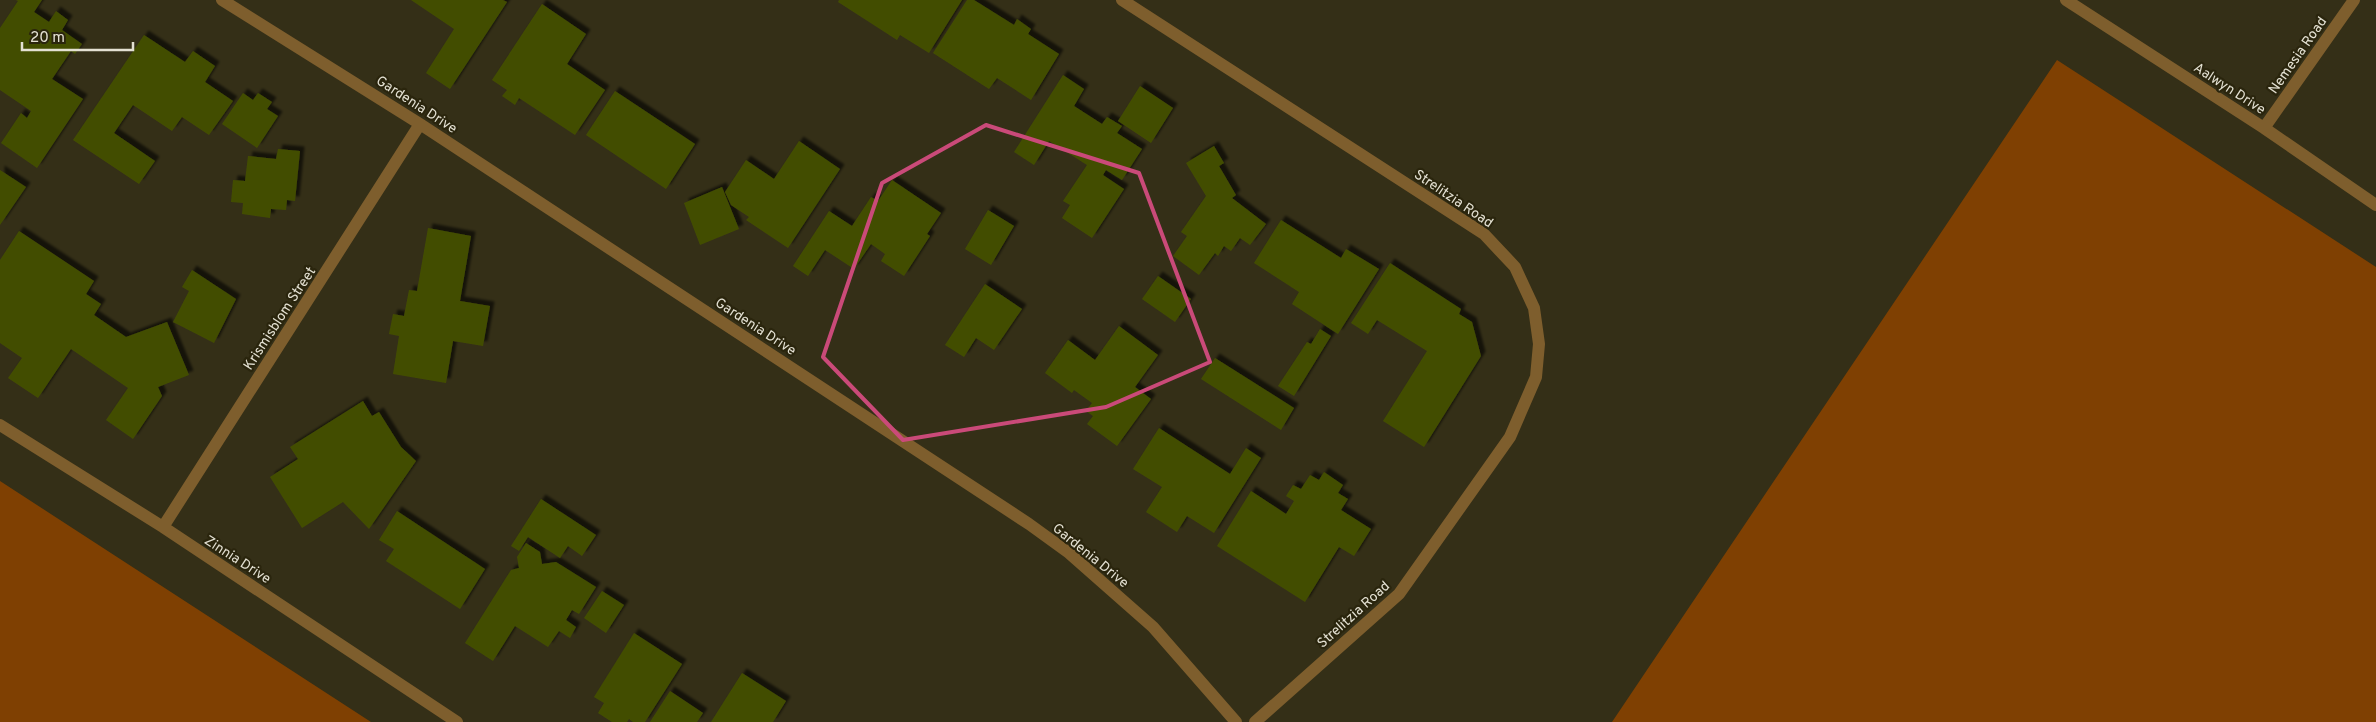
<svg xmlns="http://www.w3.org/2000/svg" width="2376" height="722" viewBox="0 0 2376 722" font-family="Overpass,sans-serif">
<defs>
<filter id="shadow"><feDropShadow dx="4.5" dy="-4.5" stdDeviation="1" flood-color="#0009"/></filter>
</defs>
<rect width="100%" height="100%" fill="#342f17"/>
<path fill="#7f4002" d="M2057 60 2376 267V722H1612Z
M0 481 371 722H0Z"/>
<path fill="#434e05" filter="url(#shadow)" d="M16 0H42L34 12 49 22 56 11 68 20 62 30 82 44 75 54 71 51 52 79 83 99 37 168 1 143 21 113 27 118 31 111 0 90V28L18 1Z
M411 0H503L507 2 450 89 426 73 454 29Z
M839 0H962L929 53 900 35 897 40 838 2Z
M967 0H974L1014 25 1017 19 1031 29 1028 34 1059 54 1031 100 997 78 989 89 933 53Z
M542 4 586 34 567 64 605 90 575 135 519 98 515 105 502 96 507 90 492 80Z
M144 35 185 62 193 51 215 66 205 82 233 101 209 135 182 117 172 131 133 105 114 133 155 161 139 184 73 140Z
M1063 75 1084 89 1074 106 1102 124 1107 117 1122 126 1117 133 1142 149 1122 180 1106 170 1103 175 1124 189 1092 238 1062 218 1070 205 1063 201 1087 165 1049 141 1034 165 1014 152Z
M1140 86 1173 108 1151 143 1118 121Z
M615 91 695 144 666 189 586 135Z
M243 93 253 100 258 93 272 102 267 109 278 116 257 148 222 124Z
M799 141 840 169 788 248 746 220 749 217 731 205 725 192 746 160 774 179Z
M1214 146 1224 163 1219 166 1236 195 1232 198 1266 224 1250 245 1240 238 1231 251 1224 246 1218 256 1215 253 1199 275 1173 256 1187 236 1181 232 1206 196 1186 163Z
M278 149 300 151 295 201 287 200 286 210 271 209 270 218 242 214 243 203 231 202 233 180 245 181 248 156 276 159Z
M0 170 26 187 0 225Z
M892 180 941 213 927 234 930 236 904 276 881 261 885 254 871 244 854 269 825 250 808 276 793 266 829 211 852 226 871 197 878 201Z
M722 187 739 229 700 245 684 203Z
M988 210 1014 226 991 265 965 249Z
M1281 220 1341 258 1346 249 1379 269 1338 334 1292 304 1299 292 1254 263Z
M428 228 471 236 460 301 490 306 483 346 453 341 446 383 393 374 399 336 389 334 393 314 404 316 409 290 417 291Z
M19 231 94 281 86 294 101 304 94 315 126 337 167 322 189 375 158 387 162 396 133 439 106 420 128 388 71 349 38 398 8 378 22 358 0 343V260Z
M1390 263 1461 309 1459 314 1472 322 1481 356 1424 447 1383 421 1427 351 1377 320 1368 334 1351 323Z
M192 270 236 299 214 343 173 322 189 291 182 287Z
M1158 276 1191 299 1175 322 1142 299Z
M985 284 1022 309 994 350 976 338 964 357 945 345Z
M1119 326 1158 355 1135 387 1151 399 1117 446 1087 424 1093 416 1086 411 1092 403 1074 390 1072 393 1045 373 1068 340 1095 360Z
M1320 329 1331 336 1294 396 1278 386 1307 342 1311 344Z
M1215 358 1294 408 1281 430 1201 379Z
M363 401 372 416 379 412 401 447 416 461 369 529 343 502 302 528 270 477 298 459 290 447Z
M1159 428 1230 474 1246 448 1261 458 1214 533 1187 516 1177 532 1146 512 1162 487 1133 469Z
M1324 472 1343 485 1338 493 1348 499 1341 510 1371 529 1354 556 1339 547 1305 602 1217 546 1251 491 1286 514 1294 501 1286 496 1293 485 1301 489 1310 475 1319 480Z
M541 499 596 535 582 556 568 546 560 558 528 537 519 551 511 546Z
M397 511 485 569 460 609 386 561 394 549 379 540Z
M526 543 540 552 542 564 556 562 596 587 579 614 572 610 566 620 576 627 570 638 559 631 548 647 515 626 493 661 465 643 511 570 519 568 517 557Z
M602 591 624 605 606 633 584 618Z
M634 633 682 664 645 722H633L629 719 627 722H612L598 713 604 703 594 697Z
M742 673 786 701 773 722H711Z
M670 691 703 713 697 722H650Z"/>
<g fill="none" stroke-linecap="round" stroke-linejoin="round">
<path stroke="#7e5e2d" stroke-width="12" d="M222 0 420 124 1029 524 1069 553 1153 627 1236 722
M1122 0 1484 234 1515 267 1534 308 1539 344 1536 377 1510 437 1399 594 1255 722
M2066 0 2264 128 2376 205
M2264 128 2354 0
M0 425 163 527 457 722
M163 527 420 124"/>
</g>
<path fill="none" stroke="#ca4a79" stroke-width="4" stroke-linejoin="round" d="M986 125 1139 173 1210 362 1106 407 903 440 823 357 882 183Z"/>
<g text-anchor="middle" stroke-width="4.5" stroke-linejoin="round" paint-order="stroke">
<g font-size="14" fill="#e4e1d3" stroke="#2a250d">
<text transform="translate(2297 55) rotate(-55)" y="5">Nemesia Road</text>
<text transform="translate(2230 88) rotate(33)" y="5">Aalwyn Drive</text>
<text transform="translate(417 104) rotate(33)" y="5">Gardenia Drive</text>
<text transform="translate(1454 198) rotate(34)" y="5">Strelitzia Road</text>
<text transform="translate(279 318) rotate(-57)" y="5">Krismisblom Street</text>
<text transform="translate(756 326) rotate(33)" y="5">Gardenia Drive</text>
<text transform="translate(1091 555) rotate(39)" y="5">Gardenia Drive</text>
<text transform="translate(238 559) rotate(33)" y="5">Zinnia Drive</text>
<text transform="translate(1353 614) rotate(-42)" y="5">Strelitzia Road</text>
</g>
</g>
<path d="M22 42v8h111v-8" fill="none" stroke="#e4e1d3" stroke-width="2.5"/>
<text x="30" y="42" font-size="15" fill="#e4e1d3" stroke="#2a250d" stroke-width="4" paint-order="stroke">20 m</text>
</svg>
